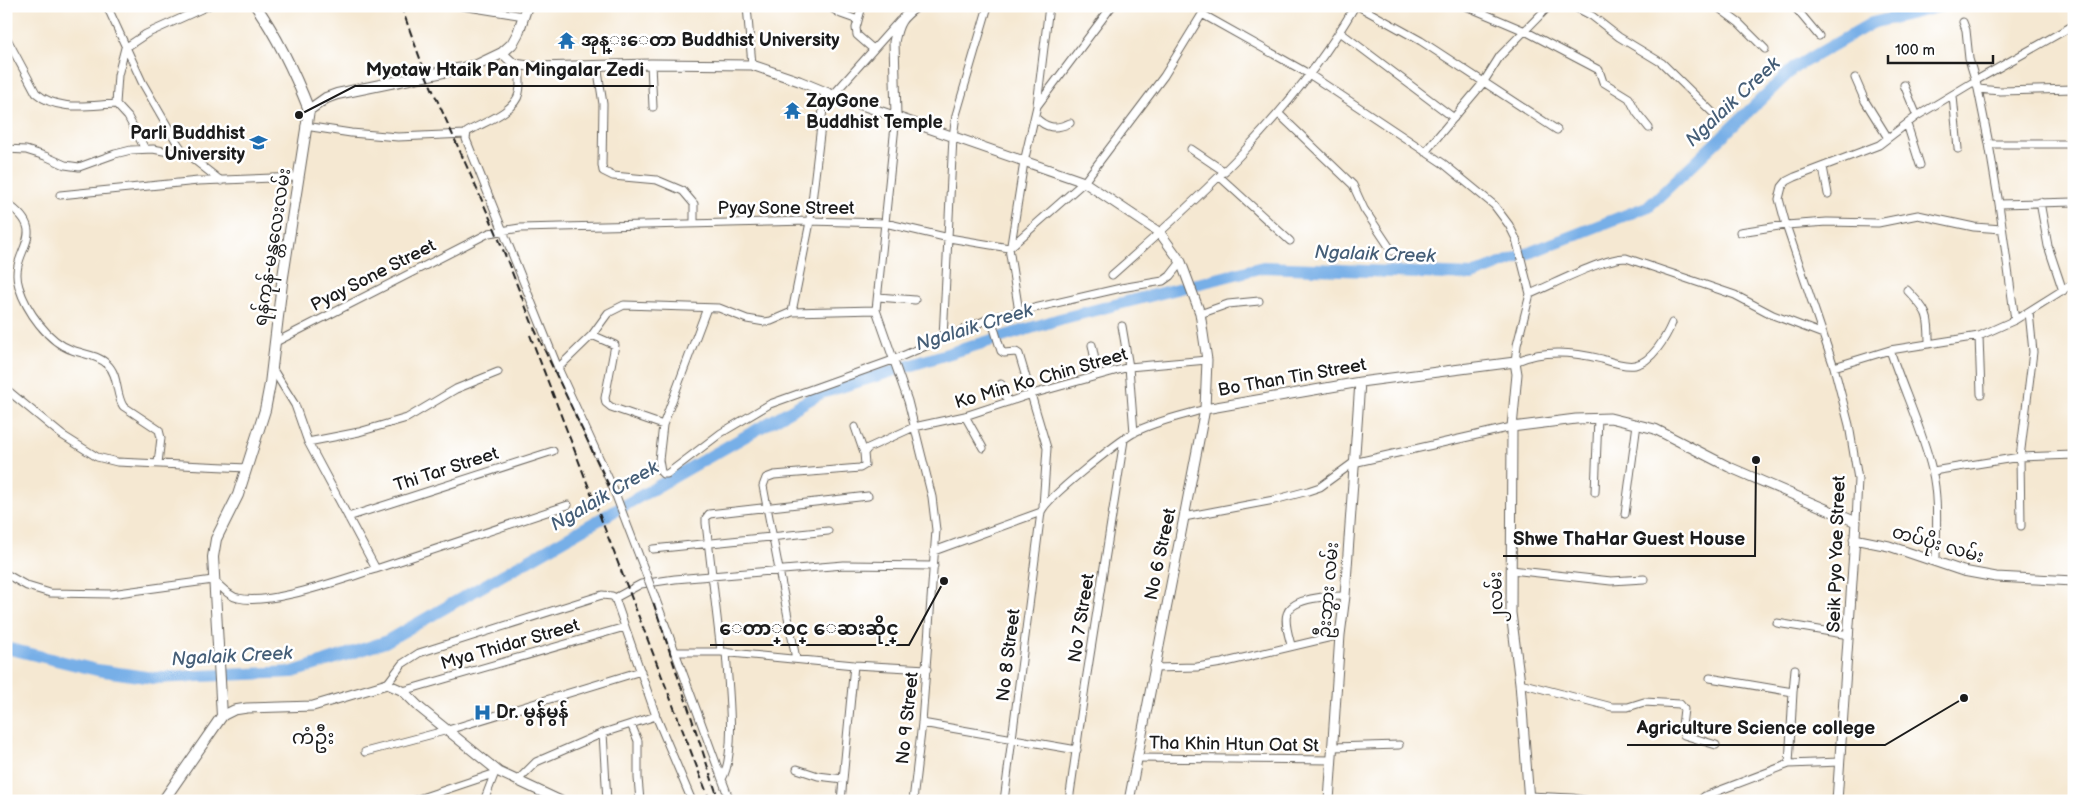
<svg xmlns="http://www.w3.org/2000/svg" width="2080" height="807" viewBox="0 0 2080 807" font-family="'Balsamiq Sans','Noto Sans Myanmar',sans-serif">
<rect width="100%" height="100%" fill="#fff"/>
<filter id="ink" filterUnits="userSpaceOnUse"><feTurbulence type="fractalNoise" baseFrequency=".02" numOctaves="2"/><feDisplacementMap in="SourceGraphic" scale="10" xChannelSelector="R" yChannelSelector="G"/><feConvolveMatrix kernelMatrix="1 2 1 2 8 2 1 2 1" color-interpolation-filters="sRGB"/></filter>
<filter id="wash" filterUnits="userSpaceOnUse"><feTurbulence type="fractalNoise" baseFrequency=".0096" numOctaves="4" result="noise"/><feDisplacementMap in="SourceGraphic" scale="20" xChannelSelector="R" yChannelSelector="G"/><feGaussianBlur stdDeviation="1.12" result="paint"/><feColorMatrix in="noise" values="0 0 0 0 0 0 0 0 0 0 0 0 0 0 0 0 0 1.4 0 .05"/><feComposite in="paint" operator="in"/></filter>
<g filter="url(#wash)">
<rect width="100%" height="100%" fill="#f5e8d2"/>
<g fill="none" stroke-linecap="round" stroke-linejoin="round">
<path stroke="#77afe7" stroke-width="12" d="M6 648 97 670 153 678 293 672 385 642 821 393 1060 319 1263 267 1472 275 1649 206 1795 67 1872 23 1942 6"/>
</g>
</g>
<g filter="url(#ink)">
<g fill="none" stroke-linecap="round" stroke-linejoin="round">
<defs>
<path id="minor" d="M107 6 142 82 176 141 183 151 221 181
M426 6H427
M462 6 524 16
M747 6 752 65
M862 6 856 28 857 35 873 49
M1358 6 1421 41 1557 130
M1466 6 1525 31 1599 70 1603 82 1629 98 1637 113 1649 128
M1573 6 1592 16 1619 37 1662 63 1712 112
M1716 6 1739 23 1765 49
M1794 6 1819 36
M833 9 841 14 858 20
M1202 14 1309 74 1444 164 1494 205 1509 225 1516 239 1530 294 1517 345 1515 362
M1963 22 1966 30 1969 59 1978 89 1989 144 1999 204 2074 202
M1340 32 1454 118
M6 37 36 93C58 112 89 105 116 104L128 117 145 149
M651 64 653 107
M597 65 603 104 602 165 603 171 613 176 657 180 683 191 694 204V224
M519 66C520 75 521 85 519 93 515 112 482 123 467 132L466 139 558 368 613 488
M1855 78 1865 101 1888 138
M1904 85 1917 116
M1978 89 2000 91 2074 89
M833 95 899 21
M1953 96 1958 149
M116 104 118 75 125 48 146 34 208 6
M1037 105 1049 6
M1279 114 1353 185 1364 209 1392 251
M896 116 876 310 908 401 932 497 936 530 922 723 913 801
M1035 117C1046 128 1055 130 1070 123
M1907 124 1920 165
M305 126 351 133 398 137 466 134
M1989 144H2074
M6 149 26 150 45 156 65 165 79 167 115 154 131 150 153 149 174 153 183 151
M1191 149 1225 172
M1425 152 1483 83 1500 56 1549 6
M1823 167 1828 194
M1220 177 1290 241
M60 195 198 181 298 177
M2040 202 2048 246 2063 291
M6 203C54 235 7 250 19 287 26 310 48 342 72 350 83 354 98 355 107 364 119 375 115 393 123 406L159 430 161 438 158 463
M1999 204 2015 320
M1740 232 1786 225 1827 222 1878 223 1918 215 1974 227 2002 229
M1011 245 1024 162 1037 106 1112 6
M1009 248 1019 312
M1112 275C1203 195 1294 112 1355 6
M1907 290C1928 312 1929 314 1929 344
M1530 294C1554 284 1603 258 1626 258L1735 295 1773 315 1823 334
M878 297 915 300
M707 308 663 425 659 460 661 472 663 474H667L721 433 770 404 893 360 991 318 1121 288 1163 281 1170 276 1181 262
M792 312 809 227 825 92
M1200 314 1228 304 1259 301
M991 318 1001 351 1004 353 1016 352 1019 354 1047 448 1043 506
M1122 326 1129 367 1134 433
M592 335 615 345 605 398 606 403 611 407 663 425
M1979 336 1981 394
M943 338 953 137 956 115 988 6
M274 343 489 233 520 228 809 221 885 223 949 238 1009 248 1084 182 1164 76 1207 6
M1092 345 1098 375
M1890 350C1903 390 1922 428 1932 470 1939 499 1936 532 1936 562
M1515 362C1543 349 1573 352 1602 359 1611 362 1625 367 1635 365 1652 362 1666 337 1672 323
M1834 367 1890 350 1979 336 2015 320 2074 283
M558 368 592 335 608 313 624 305 719 308 747 319 765 322 771 321 792 312 876 310
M1001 384 1008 402
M6 389 62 435 97 457 117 462 247 468
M965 416 983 448
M855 427 864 453
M308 442 359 432 407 418 456 389 498 372
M1933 471 2020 457 2033 352 2029 312
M1595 492 1598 418
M1625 514 1637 424
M348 517 553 451
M1184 517 1274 500 1308 491 1320 487 1353 463 1512 427
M1856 522 1858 479 1849 425 1834 367 1786 225 1779 199 1782 187 1787 181 1795 177 1879 145 1917 116 1975 81 2074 25
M2021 526 2020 457 2074 455
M653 549 828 531
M934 551 1041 512C1047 497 1118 442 1135 432 1156 421 1181 416 1205 409
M376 569 568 505
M1511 570 1611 581 1644 579
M6 574 27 586 50 593 111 594 213 580C221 586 228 596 238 598 271 606 342 579 376 569L308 442 295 405 272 368
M615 598 641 584 675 579 844 565 934 566
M656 600 730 801
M1777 623 1849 635
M1291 645C1289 637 1284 622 1287 614 1292 597 1331 596 1345 596
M674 652H721L854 665 927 669
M721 652 706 523V518L709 514 868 496
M796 659 763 486 766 478 774 475 860 468 865 465 864 453 868 448 914 427 965 416 1032 394 1129 367 1207 360
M1153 668 1197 667 1222 663 1340 635
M1710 678 1793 692 1789 764
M1520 683 1612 707H1628L1644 702 1680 704 1684 709 1682 726 1684 735 1716 745
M387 684 402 664 419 653 602 595 612 596 615 598 656 716 692 801
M403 691 625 627
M1793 692 1795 669
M922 723 1077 750
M631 724 638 741V778L640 801
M603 733 607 801
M1333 747 1399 745
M365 752 448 730 641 671
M1137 758 1331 760
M797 769 818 776 843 779
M722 779C737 753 728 684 726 652
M517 781 536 762 603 733 656 716
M1529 796 1572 798 1590 801
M412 801 499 772
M484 801 494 775
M841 801 854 665
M1004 801 1041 512
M1069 801 1085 687 1124 440
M1699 801 1705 796 1789 764 1839 762"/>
<path id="tertiary" d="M502 53 514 64 537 67 651 64 752 65 799 81 833 95 1084 182 1160 233 1181 262 1200 313 1207 360 1205 409 1129 801
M896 116 894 42C898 22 901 18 917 6
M1205 409 1360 382 1515 362 1517 374 1512 427 1511 613 1520 683 1529 801
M1512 427 1576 419 1610 418 1655 429 1729 467 1856 522 1837 801
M1854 539 1889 546 1963 571 1996 577 2074 581
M1329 801 1340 635 1345 596 1360 382"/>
<path id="secondary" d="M222 716 234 710 247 708 313 706 387 684 403 691 420 708 499 772 561 801"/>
<path id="primary" d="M256 6C278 38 295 74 309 110
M163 801 222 716 213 557 216 539 238 495 265 410 270 384 282 283 309 110 326 98 337 94 477 65 502 53 512 44 518 33 527 6"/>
</defs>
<use href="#minor" stroke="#68635c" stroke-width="9"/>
<use href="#tertiary" stroke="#68635c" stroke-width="11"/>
<use href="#secondary" stroke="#68635c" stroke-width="11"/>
<use href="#primary" stroke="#68635c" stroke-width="12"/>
<use href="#minor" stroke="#fff" stroke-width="7"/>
<use href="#tertiary" stroke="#fff" stroke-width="9"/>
<use href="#secondary" stroke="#fff" stroke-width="9"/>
<use href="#primary" stroke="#fff" stroke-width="10"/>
<path stroke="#1c1c1c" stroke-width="2" stroke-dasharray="8 4" stroke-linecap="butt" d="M401 6 426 75 496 232 534 328 611 490 653 601 719 801
M530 335 710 801"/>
<defs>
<path id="minor-bridge" d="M613 488 656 600"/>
</defs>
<use href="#minor-bridge" stroke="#68635c" stroke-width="9" stroke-linecap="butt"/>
<use href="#minor-bridge" stroke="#fff" stroke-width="7"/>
</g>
</g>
<defs>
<symbol id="temple-bare" viewBox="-9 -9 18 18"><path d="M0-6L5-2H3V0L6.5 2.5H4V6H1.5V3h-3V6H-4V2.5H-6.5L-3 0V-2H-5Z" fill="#1f6fb2" stroke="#fff" stroke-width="2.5" paint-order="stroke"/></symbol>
<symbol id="university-bare" viewBox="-9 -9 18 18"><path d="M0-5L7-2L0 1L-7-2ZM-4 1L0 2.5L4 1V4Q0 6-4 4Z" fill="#1f6fb2" stroke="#fff" stroke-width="2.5" paint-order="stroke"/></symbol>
<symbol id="hospital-bare" viewBox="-9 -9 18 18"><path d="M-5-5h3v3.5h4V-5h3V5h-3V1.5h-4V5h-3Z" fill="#1f6fb2" stroke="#fff" stroke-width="2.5" paint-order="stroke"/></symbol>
</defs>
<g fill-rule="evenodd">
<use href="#temple-bare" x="554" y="28" width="25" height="25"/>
<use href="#temple-bare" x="780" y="98" width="25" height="25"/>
<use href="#university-bare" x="246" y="130" width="25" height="25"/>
<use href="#hospital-bare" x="470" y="700" width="25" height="25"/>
</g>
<g text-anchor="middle" stroke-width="5" stroke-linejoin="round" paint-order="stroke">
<g font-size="18" font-weight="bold" fill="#1c1c1c" stroke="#fff" text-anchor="start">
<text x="581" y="46">အုန္းေတာ Buddhist University</text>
<text x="806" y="107">ZayGone<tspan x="806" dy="21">Buddhist Temple</tspan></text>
<text x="245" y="139" text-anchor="end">Parli Buddhist<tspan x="245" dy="21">University</tspan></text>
<text x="496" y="718">Dr. မွန်မွန်</text>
</g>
<g font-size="18" fill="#1c1c1c" stroke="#fff">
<text x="786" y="214">Pyay Sone Street</text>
<text transform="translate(272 247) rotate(-81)" y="6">ရန်ကုန်-မန္တလေးလမ်း</text>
<text transform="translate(373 275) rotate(-27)" y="6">Pyay Sone Street</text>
<text transform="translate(1292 377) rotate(-10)" y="6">Bo Than Tin Street</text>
<text transform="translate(1041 378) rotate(-16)" y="6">Ko Min Ko Chin Street</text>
<text transform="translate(446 469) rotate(-18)" y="6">Thi Tar Street</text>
<text transform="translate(1938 544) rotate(16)" y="6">တပ်ပိုး လမ်း</text>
<text transform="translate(1160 554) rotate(-78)" y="6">No 6 Street</text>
<text transform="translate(1836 554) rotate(-88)" y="6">Seik Pyo Yae Street</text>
<text transform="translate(1328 590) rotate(-85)" y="6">ဦးဘွား လမ်း</text>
<text transform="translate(1496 597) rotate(-92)" y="6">၂လမ်း</text>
<text transform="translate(1081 618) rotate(-81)" y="6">No 7 Street</text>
<text transform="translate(510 644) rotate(-16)" y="6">Mya Thidar Street</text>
<text transform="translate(1008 655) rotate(-83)" y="6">No 8 Street</text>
<text transform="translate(907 718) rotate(-84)" y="6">No 9 Street</text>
<text transform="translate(1234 744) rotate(1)" y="6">Tha Khin Htun Oat St</text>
</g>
<g font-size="19" font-style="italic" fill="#455e77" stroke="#fff">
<text transform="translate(1732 101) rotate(-43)" y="7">Ngalaik Creek</text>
<text transform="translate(1375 253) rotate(2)" y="7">Ngalaik Creek</text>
<text transform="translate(974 326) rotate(-17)" y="7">Ngalaik Creek</text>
<text transform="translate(604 495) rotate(-30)" y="7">Ngalaik Creek</text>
<text transform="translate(232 655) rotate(-3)" y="7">Ngalaik Creek</text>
</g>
<g font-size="20" fill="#1c1c1c" stroke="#fff">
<text x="313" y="744">ကံဦး</text>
</g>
</g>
<path fill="none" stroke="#1c1c1c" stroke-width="2" d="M299 115L355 86H654M1756 460L1755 556H1503M944 581L909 645H710M1964 698L1885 745H1627"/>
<g fill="#1c1c1c" stroke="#fff" stroke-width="2">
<circle cx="299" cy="115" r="5"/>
<circle cx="1756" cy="460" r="5"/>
<circle cx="944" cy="581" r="5"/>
<circle cx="1964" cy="698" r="5"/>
</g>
<g font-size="19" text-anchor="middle" font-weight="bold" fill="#1c1c1c" stroke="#fff" stroke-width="5" stroke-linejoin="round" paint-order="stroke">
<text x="505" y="76">Myotaw Htaik Pan Mingalar Zedi</text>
<text x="1629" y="545">Shwe ThaHar Guest House</text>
<text x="809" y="635">ေတာ္ဝင္ ေဆးဆိုင္</text>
<text x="1756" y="734">Agriculture Science college</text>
</g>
<rect width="2080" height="807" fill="none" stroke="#fff" stroke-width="25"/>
<path d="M1888 55v8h105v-8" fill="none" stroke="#1c1c1c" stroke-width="2.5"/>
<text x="1895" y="55" font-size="15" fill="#1c1c1c" stroke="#ffffff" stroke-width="4" paint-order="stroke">100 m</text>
</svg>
